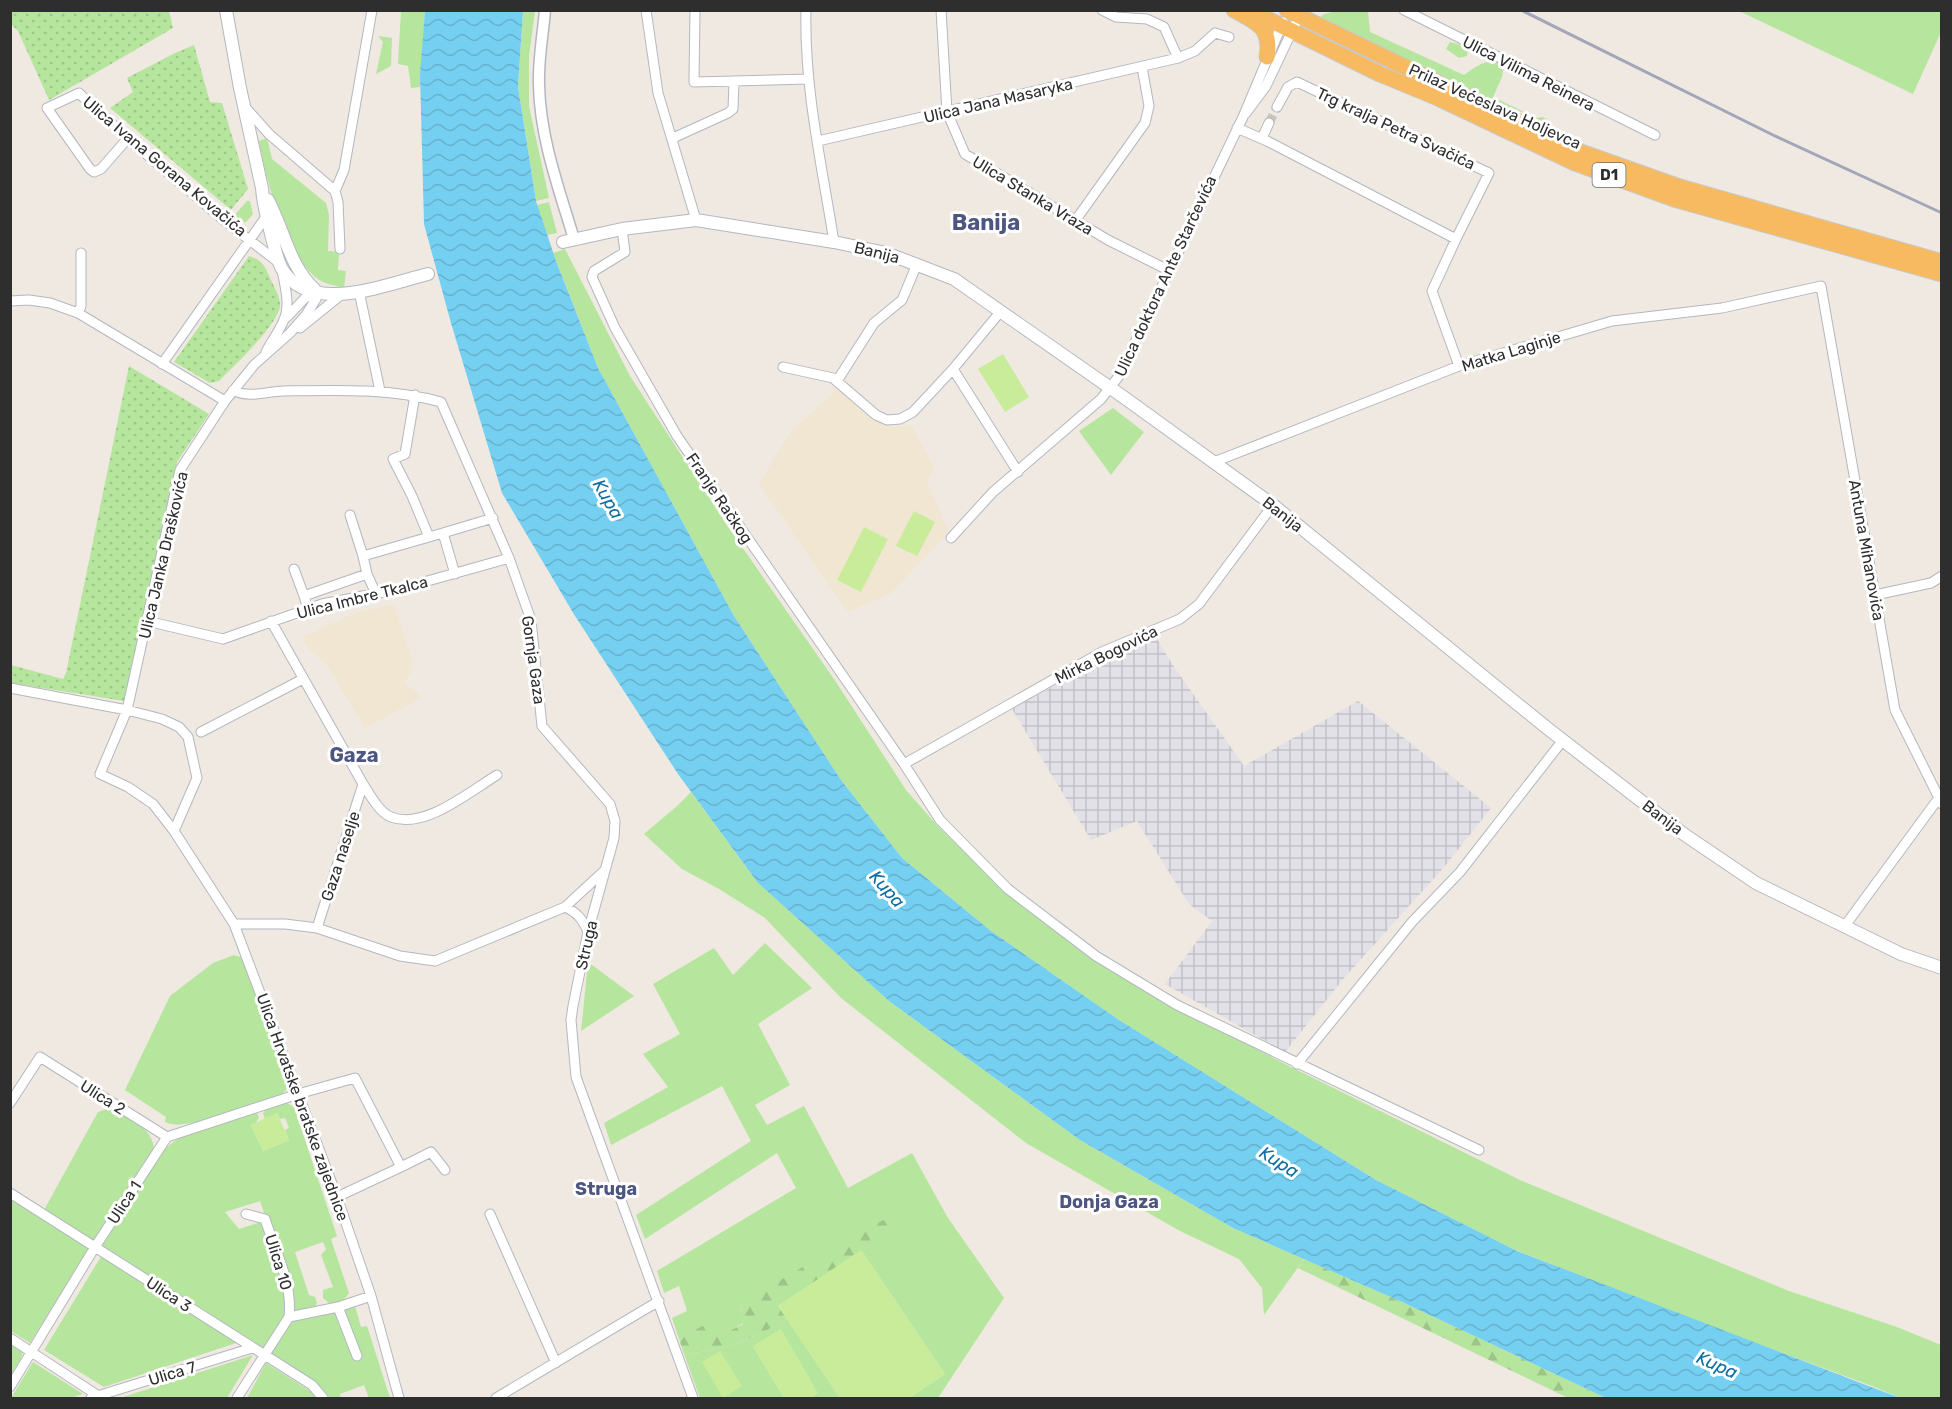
<svg xmlns="http://www.w3.org/2000/svg" width="1952" height="1409" viewBox="0 0 1952 1409" font-family="Rubik,sans-serif">
<defs>
<pattern id="industrial-grid" width="8" height="8" patternUnits="userSpaceOnUse" patternTransform="scale(1.5)"><rect width="8" height="8" fill="#e3e1e8"/><path d="M0 4h8M4 0v8" fill="none" stroke="#c3c1c7"/></pattern>
<pattern id="forest-firs" width="22" height="20" patternUnits="userSpaceOnUse" patternTransform="scale(1.5)"><rect width="22" height="20" fill="#b6e59e"/><path d="M5 1l3.5 6h-7zM16 11l3.5 6h-7z" fill="#9dc588"/></pattern>
<pattern id="park-dots" width="8" height="8" patternUnits="userSpaceOnUse" patternTransform="scale(1.5)"><rect width="8" height="8" fill="#b6e59e"/><path d="M2 2h.1M6 6h.1" fill="none" stroke="#9dc588" stroke-width="1.8" stroke-linecap="round"/></pattern>
<pattern id="water-waves" width="16" height="10" patternUnits="userSpaceOnUse" patternTransform="scale(1.5)"><rect width="16" height="10" fill="#75cff0"/><path d="M0 5q4-4 8 0t8 0" fill="none" stroke="#66b2ce"/></pattern>
</defs>
<rect width="100%" height="100%" fill="#efe9e1"/>
<path fill="url(#industrial-grid)" d="M1156 637 1172 664 1244 766 1358 701 1491 808 1445 866 1344 978 1285 1052 1165 984 1212 921 1189 904 1137 821 1091 840 1012 709 1104 659Z"/>
<path fill="#f0e6d1" d="M838 388 869 414 893 427 911 425 934 467 927 482 949 532 891 593 847 612 759 483 790 433Z
M394 604 413 661 411 673 404 683 418 693 419 699 365 728 327 665 308 648 302 637 358 612Z"/>
<path fill="#b6e59e" d="M401 11H425L420 87 411 88 408 66 398 64Z
M523 11H535L529 56V106L549 198 536 201 518 87Z
M1335 11H1368L1370 32 1464 75C1477 66 1487 57 1504 64L1502 77 1493 97 1536 118 1542 117 1547 119V122L1545 123 1512 108 1500 107 1320 19 1322 15Z
M1739 11H1941V32L1913 94Z
M378 36 392 38 391 66 376 74 383 42Z
M1450 42 1466 46 1468 49 1467 56 1459 58 1446 49Z
M267 138 272 159 326 203 329 215 328 251 339 252 338 270 346 271 344 288C336 286 325 284 318 279 287 258 265 177 259 141Z
M247 201H250L253 214 246 222 240 223 233 217Z
M549 202 557 233 547 235 537 205Z
M565 249 630 376 728 527 834 679 906 790 935 823 1005 892 1175 1007 1285 1064 1520 1180 1789 1291 1897 1327 1941 1345V1398H1900L1872 1386 1682 1316 1513 1249 1376 1180 1119 1020 991 931 902 858 841 780 734 616 598 368 553 253Z
M1113 408 1144 432 1111 475 1079 431Z
M691 792 758 883 889 1001 1080 1140 1233 1228 1304 1259 1264 1315 1262 1288 1239 1259 1180 1231 1026 1143 841 998 765 918 719 889 682 869 644 834 677 806Z
M765 943 812 988 758 1024 790 1085 755 1105 767 1125 804 1106 848 1188 912 1153 948 1218 1004 1298 938 1398H909L945 1374 861 1250 874 1241 741 1303 743 1323 718 1338 704 1325 679 1339 672 1318 687 1311 679 1286 664 1293 657 1271 796 1188 777 1153 645 1239 636 1215 751 1141 722 1086 611 1145 604 1123 668 1087 643 1054 680 1034 653 984 714 948 733 975Z
M234 955 243 958 288 1088 280 1096C256 1103 185 1133 165 1122L166 1117 125 1090 170 996 213 963Z
M588 962 634 996 581 1031Z
M287 1103 294 1107 337 1236 331 1239 349 1293C345 1300 339 1303 330 1304L323 1298V1290L333 1287 321 1255 326 1249 323 1242 295 1252 309 1295 315 1297 317 1303 315 1308 294 1312 289 1284 260 1201 225 1212 239 1229 261 1222 284 1281 288 1311 262 1349 101 1247 100 1244 158 1154 180 1137 256 1112 259 1117 256 1123 251 1125 263 1151 289 1140 285 1130 289 1128 285 1118 280 1119 277 1113 265 1119 263 1113 266 1109Z
M110 1108C128 1119 155 1127 154 1152L96 1240 92 1241 44 1210 98 1112Z
M10 1198 39 1218 90 1248 30 1343 11 1331Z
M102 1255 239 1342 104 1387 44 1350Z
M355 1306 361 1327 367 1326 390 1398H369L364 1385 340 1394 341 1398H326L272 1356 270 1351 289 1322Z
M787 1319 840 1398H809L818 1393 753 1346 784 1398H700L684 1354C723 1351 753 1339 787 1319Z
M11 1341 23 1350 21 1359 11 1375Z
M253 1355 227 1398H120Z
M33 1362 83 1394 71 1398H11Z
M266 1363 318 1396V1398H247Z"/>
<path fill="url(#forest-firs)" d="M892 1215 898 1227 778 1306 787 1319C753 1339 723 1351 684 1354L679 1339 704 1325 718 1337 743 1324 741 1303Z
M1304 1259 1402 1302 1606 1398H1568L1298 1268Z"/>
<path fill="url(#park-dots)" d="M10 11H169L173 28 49 100 18 31 11 24Z
M194 45 210 102 222 103 248 189 231 210 110 108 133 92 127 78 173 54Z
M249 256C262 260 265 266 270 278 274 287 280 296 280 305 280 323 233 367 219 381L210 383 174 362Z
M129 366 209 414 177 462 124 701 11 683V665L63 679 66 673Z"/>
<path fill="#c9ec9a" d="M1003 354 1029 397 1005 412 978 369Z
M914 511 935 522 917 556 896 546Z
M864 527 888 539 861 592 837 580Z
M277 1113 289 1140 263 1151 251 1125Z
M861 1250 945 1374 909 1398H840L778 1306Z
M781 1329 818 1393 809 1398H784L753 1346Z
M720 1351 742 1386 723 1398 702 1362Z"/>
<path fill="url(#water-waves)" d="M425 11H523L518 87 536 201 556 261 598 368 734 616 841 780 902 858 991 931 1119 1020 1376 1180 1517 1251 1900 1398H1606L1402 1302 1233 1228 1080 1140 889 1001 758 883 678 774 575 616 502 493 451 323 424 224 420 74Z"/>
<g fill="none" stroke-linecap="round" stroke-linejoin="round">
<path stroke="#c8c4bd" stroke-width="9" stroke-dasharray="9 4.5" stroke-linecap="butt" d="M1269 123 1277 107"/>
<defs>
<path id="minor" d="M646 10 658 93 696 220
M695 10 694 82 808 79
M806 10C804 88 822 166 834 242
M941 10 947 112 965 154 1108 240 1168 270
M1102 10 1116 17 1147 19 1164 27 1178 58
M1404 10 1655 135
M245 107 269 134 335 191
M1277 107 1288 87 1297 82 1489 173 1456 239
M1246 113 1266 86 1301 12
M1237 128 1267 141 1456 239 1432 291 1459 366
M128 138 101 169 94 172 90 169 47 108 79 93 85 99 139 148 226 222 278 262
M673 138 728 113 733 109 734 82
M1262 138 1269 123
M818 141 1178 58 1195 51 1215 33 1229 37
M1075 221 1145 123 1149 106 1142 67
M622 229 625 252 594 271 592 277 615 328 677 436 904 764 940 820 1008 889 1096 956 1177 1005 1479 1150
M340 249 338 202 335 191 344 170 372 10
M359 291 380 391
M317 292 316 299 306 315 290 333 254 365 225 401 180 470 127 710 100 774 128 787 153 804 174 831 234 924 337 1197 371 1296 399 1398
M10 301 29 300 50 303 78 313 225 401
M78 313 81 306V253
M287 317 305 298 317 292
M300 328 342 294
M266 352C271 342 278 333 283 322 291 306 285 287 282 270
M162 364 268 214
M783 367 833 378 876 415 887 420 900 419 913 412 953 369 1001 311
M953 369 1018 472
M837 381 874 323 902 300 917 264
M233 390C248 399 268 391 284 391 336 390 390 388 441 402L509 558 531 620 542 726 610 804 615 821 614 838 588 932 573 1006 571 1020 576 1077 693 1398
M415 395 405 454 393 459 412 496 429 537 443 533 455 574
M1214 462 1459 366 1612 321 1722 308 1821 286 1895 710 1942 804
M350 515 363 556
M443 533 493 518
M951 538 993 492 1101 399 1119 376 1243 117 1283 22
M294 569 304 596
M376 594 367 574 363 556 429 537
M1875 595 1931 583 1942 576
M308 609 304 596 367 574
M147 621 223 639 322 604 399 589 509 558
M271 621 363 784C370 795 379 812 391 817 424 830 469 792 497 775
M10 688 127 710 162 719 179 727 188 737 197 778 174 831
M201 732 303 679
M904 764 1102 652 1180 619 1199 604 1273 505
M565 907C578 913 583 920 588 932
M234 924H285L317 928 400 956 435 961 565 907 604 871
M1844 927 1938 799
M317 928 363 784
M1297 1064 1412 922 1460 872 1563 740
M10 1103 40 1057 167 1137
M401 1167 431 1152 445 1170
M10 1193 312 1385 323 1398
M490 1214 556 1363
M338 1307 357 1356
M289 1317 338 1307 371 1296
M10 1338 100 1397
M10 1387 95 1247 167 1137 298 1094 355 1078 401 1167 337 1197
M91 1398 252 1348
M237 1398 289 1317C293 1284 275 1250 265 1219L246 1214
M496 1398 659 1301"/>
<path id="tertiary" d="M545 10C543 35 538 60 539 85 540 138 559 189 574 239"/>
<path id="secondary" d="M226 10 240 88 262 188C263 205 268 221 272 238 275 248 277 260 282 269 310 316 387 284 428 274
M268 200C284 230 289 266 315 290
M563 242 622 229 696 220 834 242 886 253 954 279 1122 396 1273 505 1547 728 1685 835 1756 883 1901 954 1942 968"/>
<path id="trunk" d="M1234 10C1257 22 1272 28 1267 57
M1249 10 1380 74 1438 98 1575 163 1674 199 1942 274
M1287 10 1581 152 1680 187 1942 262"/>
</defs>
<use href="#minor" stroke="#b4b7c1" stroke-width="11"/>
<use href="#tertiary" stroke="#b4b7c1" stroke-width="13"/>
<use href="#secondary" stroke="#b4b7c1" stroke-width="14"/>
<use href="#trunk" stroke="#c9c9c9" stroke-width="17"/>
<use href="#minor" stroke="#fff" stroke-width="9"/>
<use href="#tertiary" stroke="#fff" stroke-width="10"/>
<use href="#secondary" stroke="#fff" stroke-width="12"/>
<use href="#trunk" stroke="#f8ba60" stroke-width="15"/>
<path stroke="#a3a6b8" stroke-width="3" d="M1521 10 1773 135 1942 213"/>
</g>
<g text-anchor="middle" stroke-width="6" stroke-linejoin="round" paint-order="stroke">
<rect fill="#fff" stroke="#6d6d6d" stroke-width="1.5" x="1592.5" y="163" width="33" height="24" rx="4.5"/>
<g font-size="15" font-weight="bold" fill="#2e2e2e">
<text x="1609" y="180">D1</text>
</g>
<g font-size="16" fill="#2e2e2e" stroke="#fff">
<text transform="translate(1529 73) rotate(27)" y="6">Ulica Vilima Reinera</text>
<text transform="translate(998 100) rotate(-13)" y="6">Ulica Jana Masaryka</text>
<text transform="translate(1495 106) rotate(24)" y="6">Prilaz Većeslava Holjevca</text>
<text transform="translate(1396 128) rotate(25)" y="6">Trg kralja Petra Svačića</text>
<text transform="translate(165 166) rotate(40)" y="6">Ulica Ivana Gorana Kovačića</text>
<text transform="translate(1033 195) rotate(31)" y="6">Ulica Stanka Vraza</text>
<text transform="translate(877 252) rotate(14)" y="6">Banija</text>
<text transform="translate(1165 276) rotate(-65)" y="6">Ulica doktora Ante Starčevića</text>
<text transform="translate(1511 351) rotate(-17)" y="6">Matka Laginje</text>
<text transform="translate(720 498) rotate(56)" y="6">Franje Račkog</text>
<text transform="translate(1283 514) rotate(38)" y="6">Banija</text>
<text transform="translate(1867 550) rotate(80)" y="6">Antuna Mihanovića</text>
<text transform="translate(163 555) rotate(-77)" y="6">Ulica Janka Draškovića</text>
<text transform="translate(362 597) rotate(-14)" y="6">Ulica Imbre Tkalca</text>
<text transform="translate(1106 654) rotate(-26)" y="6">Mirka Bogovića</text>
<text transform="translate(534 660) rotate(82)" y="6">Gornja Gaza</text>
<text transform="translate(1663 817) rotate(37)" y="6">Banija</text>
<text transform="translate(340 856) rotate(-72)" y="6">Gaza naselje</text>
<text transform="translate(586 945) rotate(-77)" y="6">Struga</text>
<text transform="translate(103 1097) rotate(32)" y="6">Ulica 2</text>
<text transform="translate(303 1107) rotate(70)" y="6">Ulica Hrvatske bratske zajednice</text>
<text transform="translate(124 1202) rotate(-57)" y="6">Ulica 1</text>
<text transform="translate(279 1262) rotate(73)" y="6">Ulica 10</text>
<text transform="translate(169 1294) rotate(33)" y="6">Ulica 3</text>
<text transform="translate(172 1373) rotate(-17)" y="6">Ulica 7</text>
</g>
<g font-size="18" font-style="italic" fill="#0d6fa3" stroke="#fff">
<text transform="translate(608 499) rotate(60)" y="6">Kupa</text>
<text transform="translate(887 889) rotate(48)" y="6">Kupa</text>
<text transform="translate(1279 1162) rotate(32)" y="6">Kupa</text>
<text transform="translate(1717 1365) rotate(24)" y="6">Kupa</text>
</g>
<g font-size="18" font-weight="bold" fill="#4d5680" stroke="#fff">
<text x="606" y="1195">Struga</text>
<text x="1109" y="1208">Donja Gaza</text>
</g>
<g font-size="20" font-weight="bold" fill="#4d5680" stroke="#fff">
<text x="354" y="762">Gaza</text>
</g>
<g font-size="22" font-weight="bold" fill="#4d5680" stroke="#fff">
<text x="986" y="230">Banija</text>
</g>
</g>
<rect width="1952" height="1409" fill="none" stroke="#2e2e2e" stroke-width="24"/>
</svg>
